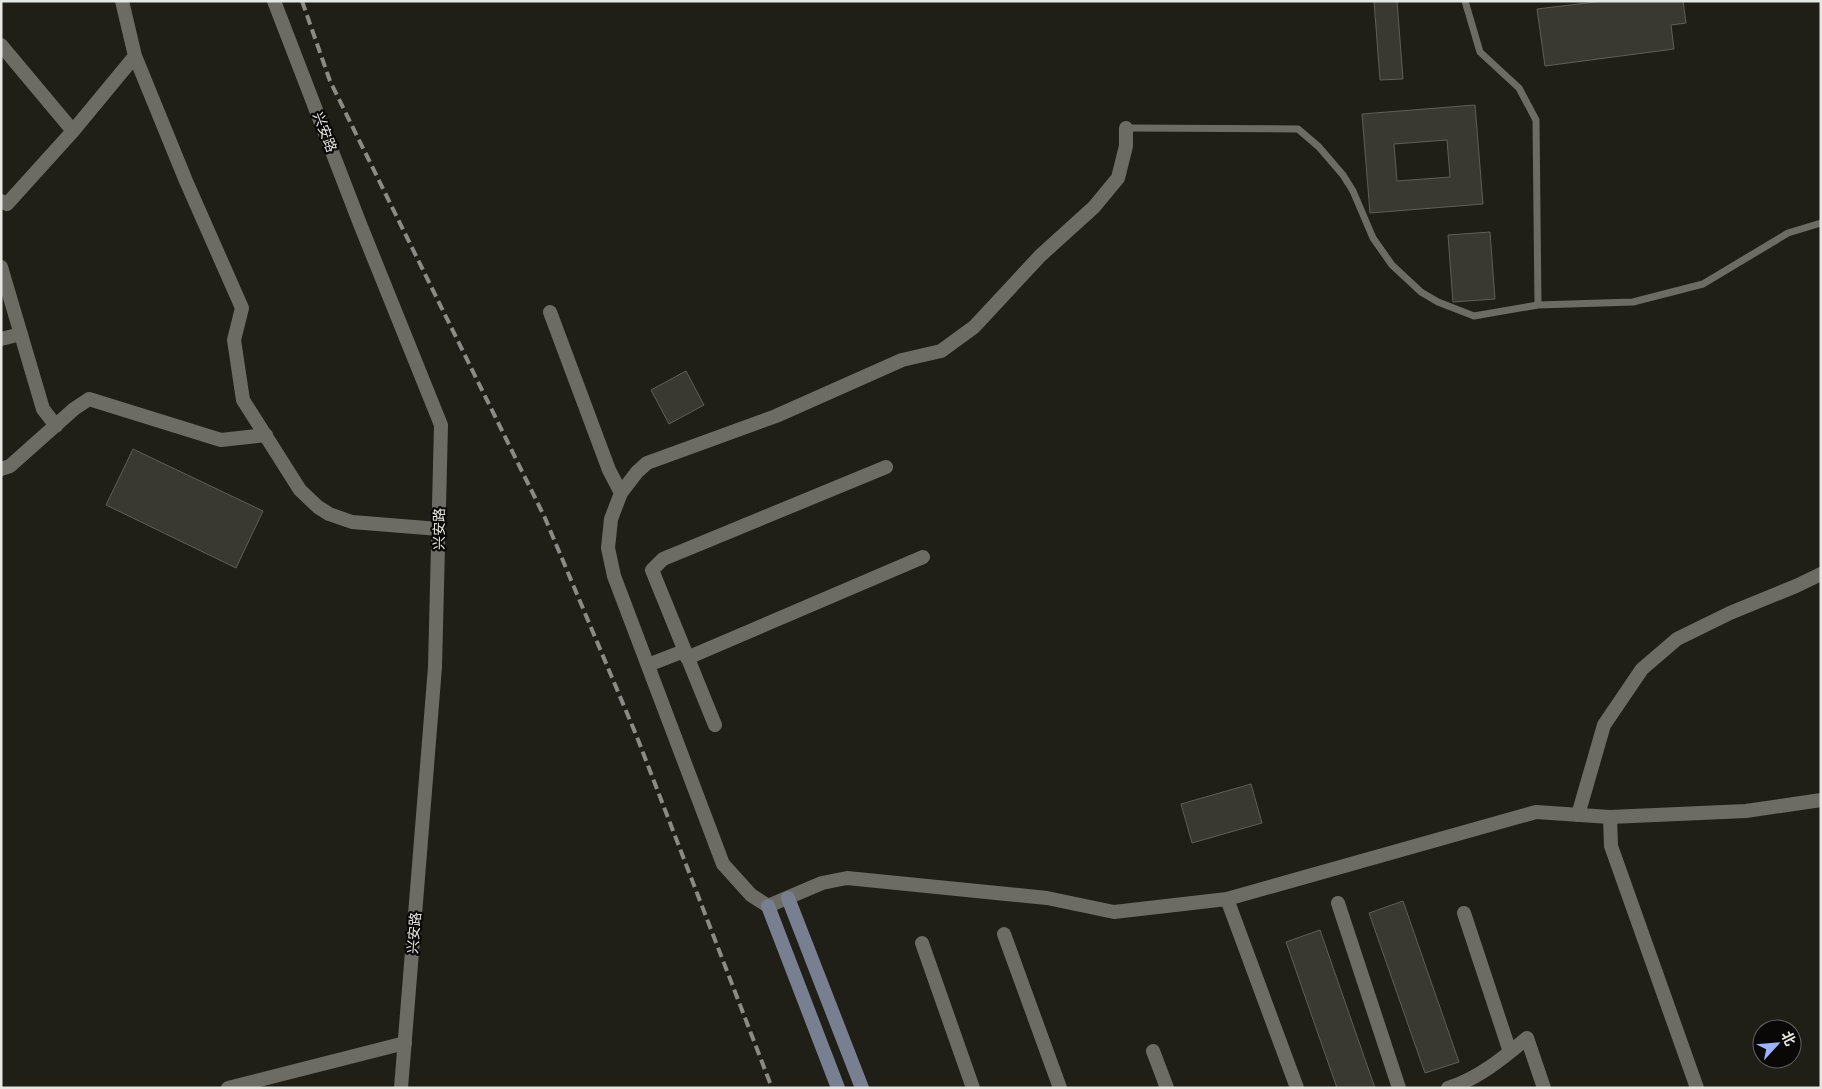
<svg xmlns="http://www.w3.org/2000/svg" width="1822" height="1089" viewBox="0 0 1822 1089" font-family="Lato,'Noto Sans SC',sans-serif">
<rect width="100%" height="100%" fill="#1f1f18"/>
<path fill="#393831" stroke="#5f5e56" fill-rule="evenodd" d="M1374 1H1397L1403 79 1380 80Z
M1603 1H1683L1686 23 1671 25 1674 49 1545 66 1537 9Z
M1475 105 1483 204 1370 213 1362 114ZM1447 140 1450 177 1397 181 1394 144Z
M1490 232 1495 299 1453 302 1448 235Z
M686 371 704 405 669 424 651 390Z
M133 449 263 511 236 568 106 505Z
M1251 784 1262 823 1192 843 1181 804Z
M1403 901 1459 1062 1425 1073 1369 913Z
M1320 930 1375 1088H1337L1286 942Z"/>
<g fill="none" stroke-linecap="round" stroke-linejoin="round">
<path stroke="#6d6c64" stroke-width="7" d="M1465 1 1480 52 1519 88 1536 120 1538 305
M1126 128 1298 129 1319 147 1343 175 1353 191 1373 238 1392 265 1421 292 1438 302 1474 316 1538 305 1633 302 1703 284 1788 233 1821 223"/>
<path stroke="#6d6c64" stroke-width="14" d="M122 1 135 56 186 181 242 308 234 340 243 400 300 490 318 507 329 514 352 522 439 529
M1 45 73 131
M1 201 7 204 73 131 135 56
M1 267 43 409 56 426
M550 312 609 470 621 493
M1 339 21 334
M1 469 10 466 74 409 89 399 221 440 266 435
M687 658 923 557
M648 665 684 651
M715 725 652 570 663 559 886 467
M1578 815 1604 725 1642 669 1677 639 1730 613 1796 586 1821 574
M1610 817 1746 811 1821 800
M1227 899 1297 1088
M1338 903 1399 1088
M768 906 751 895 723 864 614 576 608 548 611 519 621 493 637 472 647 463 776 416 902 360 941 351 974 327 1040 256 1094 207 1118 178 1126 146V128
M1464 913 1510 1052
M1004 934 1060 1088
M922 943 973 1088
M1153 1051 1167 1088
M228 1088 405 1043
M1448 1088C1478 1079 1503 1058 1527 1038L1544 1088"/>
<path stroke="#6d6c64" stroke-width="14" d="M274 1 360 224 441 425 435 667 401 1088
M768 906 822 883 847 878 1047 898 1114 912 1227 899 1536 812 1610 817 1611 846 1697 1088"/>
<path stroke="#787f90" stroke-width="14" d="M788 898 862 1088
M768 906 838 1088"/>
<path stroke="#8b8b85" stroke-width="4" stroke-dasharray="10 5" stroke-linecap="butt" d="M302 1 330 81 545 518 637 737 772 1088"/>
</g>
<g text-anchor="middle" stroke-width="4.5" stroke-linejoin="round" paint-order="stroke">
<g font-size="14" fill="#e8e8e3" stroke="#090806">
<text transform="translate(325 132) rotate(69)" y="5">兴安路</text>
<text transform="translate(439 529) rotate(-89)" y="5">兴安路</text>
<text transform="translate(414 933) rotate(-85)" y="5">兴安路</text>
</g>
</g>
<rect width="1822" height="1089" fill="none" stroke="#e8e8e3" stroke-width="5"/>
<g transform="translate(1777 1044) rotate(64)"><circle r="24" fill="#090806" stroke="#62625e"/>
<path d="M0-4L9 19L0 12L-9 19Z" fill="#9bb4fd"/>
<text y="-8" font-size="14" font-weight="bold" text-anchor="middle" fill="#e8e8e3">北</text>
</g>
</svg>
